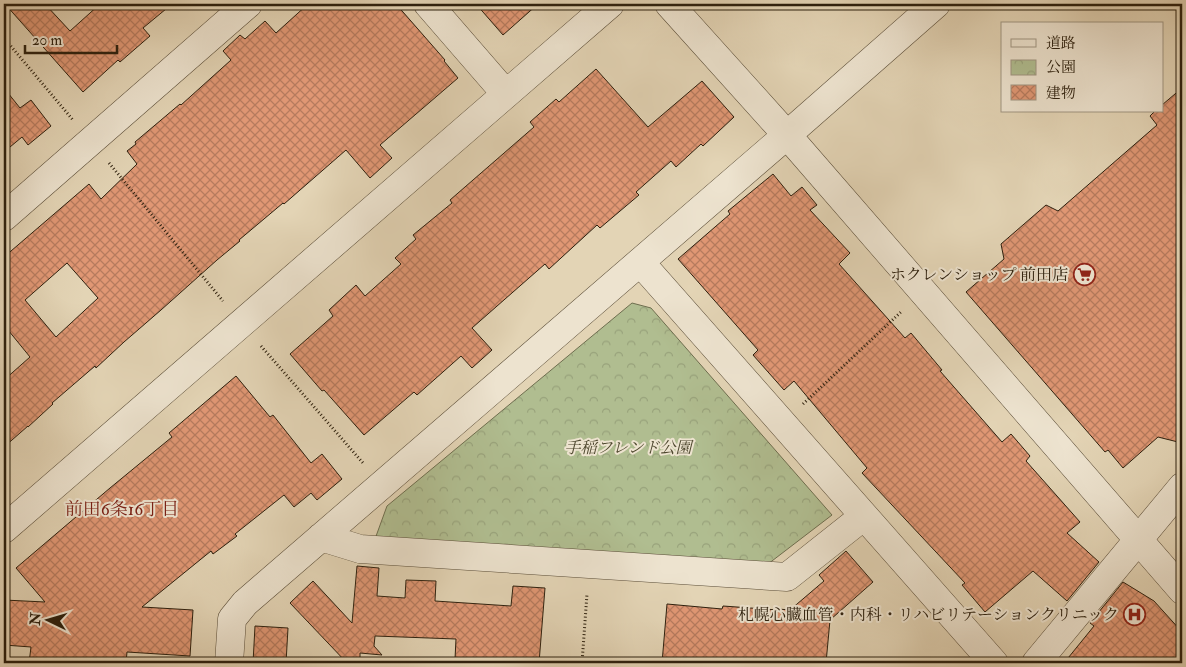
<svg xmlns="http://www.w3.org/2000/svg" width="1186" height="667" viewBox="0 0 1186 667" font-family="'IM FELL Double Pica','Noto Serif JP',serif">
<defs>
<pattern id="park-crowns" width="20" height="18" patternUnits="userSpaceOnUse" patternTransform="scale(1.25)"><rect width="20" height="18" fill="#b0bd90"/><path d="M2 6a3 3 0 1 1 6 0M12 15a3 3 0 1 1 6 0" fill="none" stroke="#98a27b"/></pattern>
<pattern id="building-cross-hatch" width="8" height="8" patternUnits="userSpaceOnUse" patternTransform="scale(1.25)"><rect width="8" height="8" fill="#e09774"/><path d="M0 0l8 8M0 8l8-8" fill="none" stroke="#b67b5e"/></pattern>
</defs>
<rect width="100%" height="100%" fill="#e3d4b5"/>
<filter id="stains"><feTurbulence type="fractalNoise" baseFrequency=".004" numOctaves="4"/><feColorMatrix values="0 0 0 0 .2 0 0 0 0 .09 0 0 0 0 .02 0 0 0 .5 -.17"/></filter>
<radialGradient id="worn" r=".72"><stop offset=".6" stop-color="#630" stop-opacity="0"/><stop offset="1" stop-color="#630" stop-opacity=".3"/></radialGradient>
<path fill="url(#park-crowns)" stroke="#6e6e4f" d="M632 303 651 308 832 515 768 564 375 539 387 506Z"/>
<path fill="url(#building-cross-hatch)" stroke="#2d200e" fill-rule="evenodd" d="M5 4H45L70 31 100 4H172L143 28 150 36 120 62 118 60 83 92Z
M308 4H396L445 60 444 61 458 78 380 145 392 158 370 178 346 150 284 204 283 203 239 240 240 241 217 260 161 310 124 342 96 368 95 366 52 403 53 404 28 427V426L4 447V380L30 357 4 325V257L89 184 101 199 137 164 127 151 136 144 135 142 180 104 181 105 231 60 223 51 240 35 245 39 265 21 276 33ZM67 263 98 298 56 337 25 300Z
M476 4H538L503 35Z
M596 69 648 127 702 81 734 117 703 146 701 144 676 167 671 161 636 192 639 195 600 228 597 225 549 269 545 264 472 328 492 350 472 368 461 356 417 395 414 392 364 435 324 390 322 391 290 354 333 316 329 310 356 285 365 296 401 264 395 258 416 239 413 235 452 203 450 200 534 127 530 122 556 99 559 102Z
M4 88 20 108 31 100 51 126 28 145 22 137 4 152Z
M1182 88V443L1158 437 1123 468 1108 450 1105 452 966 292 1004 259 1001 244 1046 205 1058 211 1157 125 1150 116 1155 111H1162V105Z
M773 174 791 196 802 187 817 205 810 210 850 253 839 264 905 338 911 333 942 370 940 371 1002 442 1011 434 1030 456 1026 461 1080 522 1067 533 1099 562 1067 601 1033 571 985 612 962 585 965 583 862 473 867 468 794 381 784 390 753 355 758 350 678 259 730 214 728 211Z
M236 376 270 417 273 415 311 463 322 454 342 479 317 500 311 493 294 507 284 495 235 534 237 536 213 554 211 551 142 607 193 610 190 656 127 652 126 663H29L31 647 4 645V600L45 602 16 568 110 488 172 437 169 433Z
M846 551 873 582 830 620 826 663 758 659V663H662L667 604 722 609 723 606 778 610V609L790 610 824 581 819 575Z
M357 566 379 568 377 596 405 598 406 580 436 581 435 601 511 606 513 586 545 588 539 663H514L455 659 456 639 375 636 374 646 382 655 360 653V663H347L290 603 313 581 352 623Z
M1123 582 1154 601 1182 632V663H1064L1094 626 1090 623Z
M255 626 288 628 286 663H253Z"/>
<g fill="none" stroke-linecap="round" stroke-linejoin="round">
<defs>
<path id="minor" d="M428 4 506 94
M669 4 787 135 1182 590
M4 217 248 4
M640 262 994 663
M4 529 610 4
M321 537 360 549 787 577 864 516
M229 663 232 619 245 603 787 135 936 4
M1036 663 1182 487"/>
</defs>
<use href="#minor" stroke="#5a4d38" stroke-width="29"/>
<path stroke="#2d200e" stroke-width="3" stroke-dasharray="1 2.5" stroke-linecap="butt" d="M4 38 73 120
M109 163 223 301
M261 346 363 463
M803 404 902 311
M582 663 587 594"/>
<use href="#minor" stroke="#ede3cf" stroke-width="28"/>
</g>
<defs>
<symbol id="supermarket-ring" viewBox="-11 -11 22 22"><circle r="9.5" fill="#ede3cf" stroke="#8f2418" stroke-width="1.5"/><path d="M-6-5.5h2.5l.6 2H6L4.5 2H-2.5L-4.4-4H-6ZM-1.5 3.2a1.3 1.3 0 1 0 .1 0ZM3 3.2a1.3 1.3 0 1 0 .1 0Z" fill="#8f2418"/></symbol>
<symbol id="hospital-ring" viewBox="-11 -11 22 22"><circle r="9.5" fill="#ede3cf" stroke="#8f2418" stroke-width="1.5"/><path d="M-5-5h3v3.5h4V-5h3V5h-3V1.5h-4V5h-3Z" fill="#8f2418"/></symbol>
</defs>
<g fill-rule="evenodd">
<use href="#supermarket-ring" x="1072" y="262" width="25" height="25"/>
<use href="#hospital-ring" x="1122" y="602" width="25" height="25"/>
</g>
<g text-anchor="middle" stroke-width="4" stroke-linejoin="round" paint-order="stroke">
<g font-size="16" fill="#2d200e" stroke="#ede3cf" text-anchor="end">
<text x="1068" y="280">ホクレンショップ 前田店</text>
<text x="1119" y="620">札幌心臓血管・内科・リハビリテーションクリニック</text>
</g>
<g font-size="16" font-style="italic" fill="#4e472e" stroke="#ede3cf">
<text x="628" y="453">手稲フレンド公園</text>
</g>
<g font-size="18" fill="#7a1f14" stroke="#ede3cf">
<text x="122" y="515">前田6条16丁目</text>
</g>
</g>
<rect width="1186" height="667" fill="none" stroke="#e3d4b5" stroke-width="20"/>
<rect x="5" y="5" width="1176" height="657" fill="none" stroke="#2d200e" stroke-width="2.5"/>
<rect x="10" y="10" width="1166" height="647" fill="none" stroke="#2d200e"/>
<rect x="1001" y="22" width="162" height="90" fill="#ede3cf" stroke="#a09582"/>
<rect x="1011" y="39" width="25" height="8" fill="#ede3cf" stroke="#a09582"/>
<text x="1046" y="48" font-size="15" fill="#2d200e">道路</text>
<rect x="1011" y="60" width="25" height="15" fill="url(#park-crowns)" stroke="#a09582"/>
<text x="1046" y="72" font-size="15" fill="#2d200e">公園</text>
<rect x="1011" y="85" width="25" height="15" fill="url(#building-cross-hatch)" stroke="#a09582"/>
<text x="1046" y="98" font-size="15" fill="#2d200e">建物</text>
<g transform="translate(48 620) rotate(275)" stroke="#ede3cf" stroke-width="4" paint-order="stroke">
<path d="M0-4L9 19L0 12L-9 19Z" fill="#2d200e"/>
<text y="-8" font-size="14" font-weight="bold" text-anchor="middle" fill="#2d200e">N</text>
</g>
<path d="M25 45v8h92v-8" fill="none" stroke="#2d200e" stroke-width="2.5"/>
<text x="32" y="45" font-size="15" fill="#2d200e" stroke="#ede3cf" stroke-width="4" paint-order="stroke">20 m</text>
<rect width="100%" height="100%" filter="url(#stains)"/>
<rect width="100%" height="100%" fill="url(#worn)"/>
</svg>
